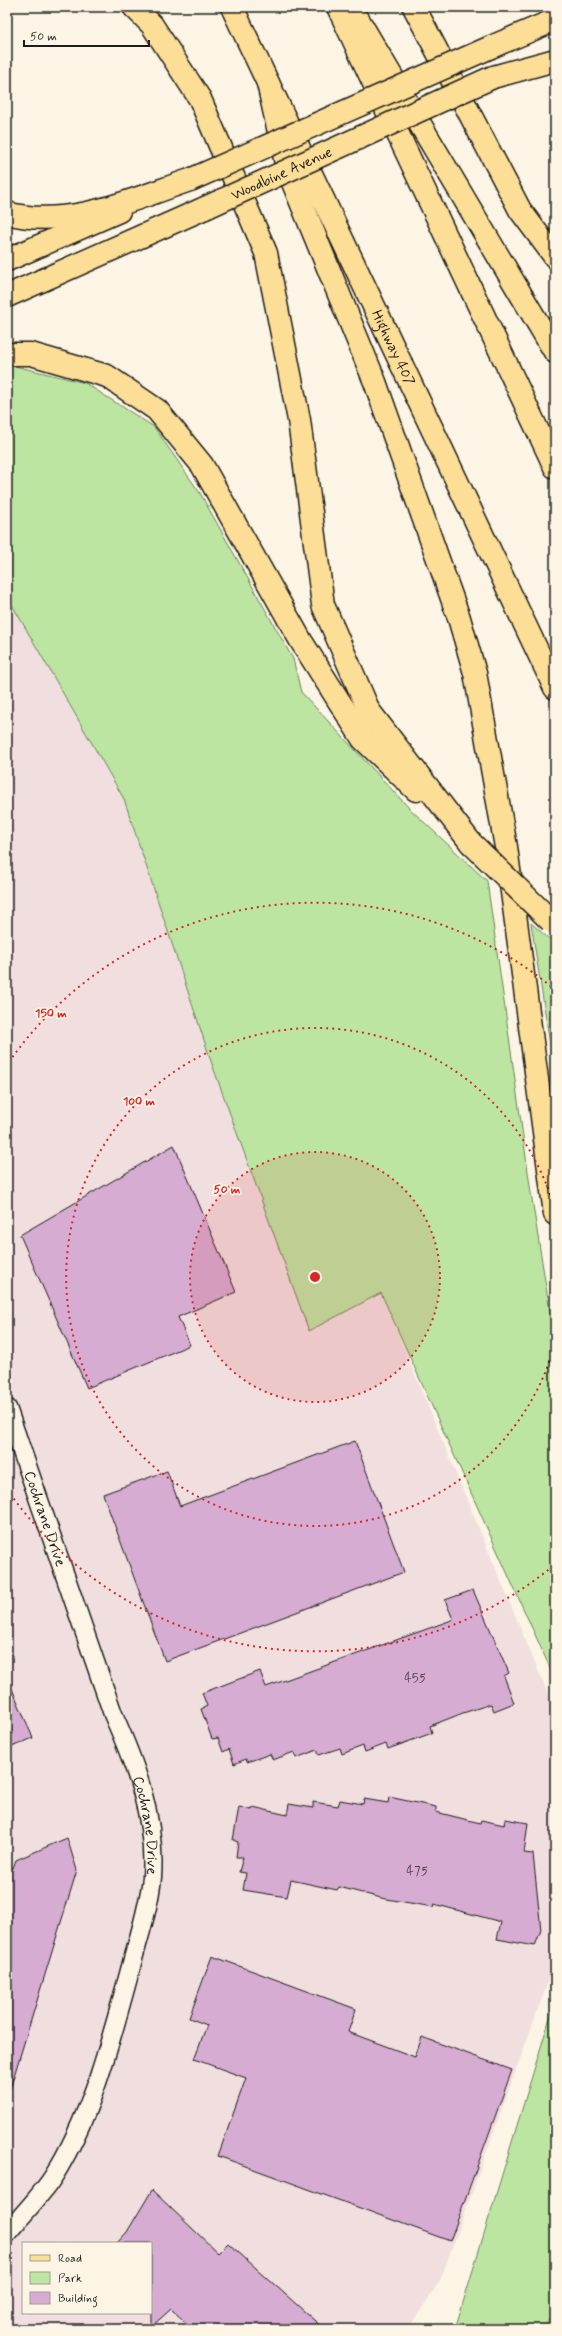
<svg xmlns="http://www.w3.org/2000/svg" width="562" height="2336" viewBox="0 0 562 2336" font-family="Mynerve,sans-serif">
<rect width="100%" height="100%" fill="#fcf5e5"/>
<filter id="ink" filterUnits="userSpaceOnUse"><feTurbulence type="fractalNoise" baseFrequency=".025" numOctaves="2"/><feDisplacementMap in="SourceGraphic" scale="8" xChannelSelector="R" yChannelSelector="G"/><feConvolveMatrix kernelMatrix="1 2 1 2 8 2 1 2 1" color-interpolation-filters="sRGB"/></filter>
<g filter="url(#ink)">
<path fill="#f1dfdf" fill-rule="evenodd" d="M7 596 124 799 213 1067 309 1331 381 1293 550 1699 555 1855V1962L440 2281 408 2329H7ZM23 2243H151V2313H23Z"/>
<path fill="#bce5a1" stroke="#6c805e" d="M7 364 85 383 154 427 200 493 293 659 301 692 410 809 487 881 531 1193 555 1343V1679L381 1293 309 1331 213 1067 124 799 7 596Z
M531 923 555 944V1076Z
M555 2001 553 2314 545 2329H455Z"/>
<path fill="#d6acd2" stroke="#1c1c1c" d="M174 1145 236 1292 178 1317 190 1345 87 1388 20 1235Z
M355 1441 404 1572 165 1661 103 1494 167 1471 180 1506Z
M473 1590 509 1673 504 1676 514 1703 494 1711 491 1704 463 1713 430 1726 432 1733 388 1749 386 1744 365 1752 363 1746 342 1754 340 1748 319 1755 317 1750 296 1758 294 1752 273 1760 270 1754 247 1762 246 1759 234 1764 229 1749 223 1752 218 1738 212 1739 201 1709 207 1706 202 1693 260 1671 266 1687 449 1621 453 1619 445 1600Z
M7 1677 33 1738 7 1749Z
M389 1797 436 1807V1812L480 1823 481 1820 504 1825 505 1819 528 1823 524 1853 533 1854 541 1930 535 1946 497 1939 501 1922 434 1904 433 1907 381 1898 339 1887 337 1890 291 1880 287 1897 243 1890 246 1873 239 1872 243 1857H236L238 1842 233 1840 239 1807 252 1810 253 1807 287 1815 289 1804 313 1808V1802L338 1806 340 1800 363 1804 364 1799 388 1803Z
M67 1838 77 1870 10 2089H7V1868H13L16 1860Z
M212 1956 356 2009 348 2032 415 2057 422 2037 512 2070 450 2241 218 2156 246 2078 194 2059 207 2025 189 2018Z
M152 2190 218 2253 228 2243 324 2329H193L171 2309 151 2327V2243H117L127 2232Z"/>
<g fill="none" stroke-linecap="round" stroke-linejoin="round">
<defs>
<g id="minor">
<path id="s1" d="M7 1408 113 1714C136 1766 156 1819 152 1877 149 1909 137 1942 129 1974 110 2043 92 2115 53 2177 40 2197 22 2215 7 2233"/>
</g>
<path id="major" d="M491 47 555 20
M7 260 119 211
M7 296 205 208"/>
<g id="highway">
<path d="M134 7 152 25 200 99 266 253 299 420 323 605 369 711 471 843"/>
<path id="s2" d="M232 7 555 688"/>
<path d="M338 7 555 467"/>
<path d="M414 7 520 210 555 257"/>
<path d="M359 21 555 352"/>
<path d="M493 77 555 60"/>
<path d="M268 83 287 168 375 382 459 618 475 673 506 847 555 1214"/>
<path d="M7 213C68 230 133 199 190 180"/>
<path d="M7 354H31L107 376 157 410 202 465 301 641 363 739 416 790"/>
</g>
</defs>
<use href="#minor" stroke="#1c1c1c" stroke-width="21"/>
<use href="#major" stroke="#1c1c1c" stroke-width="25"/>
<use href="#highway" stroke="#1c1c1c" stroke-width="25"/>
<use href="#minor" stroke="#fcf5e5" stroke-width="18"/>
<use href="#major" stroke="#fcde96" stroke-width="22"/>
<use href="#highway" stroke="#fcde96" stroke-width="22"/>
<defs>
<g id="major-bridge">
<path d="M190 180 491 47"/>
<path id="s3" d="M205 208 493 77"/>
</g>
<path id="highway-bridge" d="M471 843 551 921"/>
</defs>
<use href="#major-bridge" stroke="#1c1c1c" stroke-width="25" stroke-linecap="butt"/>
<use href="#highway-bridge" stroke="#1c1c1c" stroke-width="25" stroke-linecap="butt"/>
<use href="#major-bridge" stroke="#fcde96" stroke-width="22"/>
<use href="#highway-bridge" stroke="#fcde96" stroke-width="22"/>
</g>
</g>
<circle cx="315" cy="1277" r="125" fill="#d62828" fill-opacity=".12"/>
<g fill="none" stroke="#d62828" stroke-width="2" stroke-dasharray="2 4">
<circle cx="315" cy="1277" r="125"/>
<path d="M555 1344A249 249 0 1 1 555 1210"/>
<path d="M553 1566A374 374 0 0 1 9 1492M9 1062A374 374 0 0 1 553 988"/>
</g>
<g text-anchor="middle" stroke-width="3.5" stroke-linejoin="round" paint-order="stroke">
<g font-size="13" fill="#4a404a">
<text x="415" y="1682">455</text>
<text x="417" y="1875">475</text>
</g>
<g font-size="15" fill="#1c1c1c" stroke="#fcf5e5">
<text dy="5" stroke="none"><textPath href="#s3" startOffset="84">Woodbine Avenue</textPath></text>
<text dy="5" stroke="none"><textPath href="#s2" startOffset="377">Highway 407</textPath></text>
<text dy="5" stroke="none"><textPath href="#s1" startOffset="117">Cochrane Drive</textPath></text>
<text dy="5" stroke="none"><textPath href="#s1" startOffset="441">Cochrane Drive</textPath></text>
</g>
</g>
<circle cx="315" cy="1277" r="6" fill="#d62828" stroke="#fcf5e5" stroke-width="2"/>
<g font-size="12" text-anchor="middle" font-weight="bold" fill="#d62828" stroke="#fcf5e5" stroke-width="3.5" stroke-linejoin="round" paint-order="stroke">
<text x="51" y="1017">150 m</text>
<text x="139" y="1105">100 m</text>
<text x="227" y="1193">50 m</text>
</g>
<rect width="562" height="2336" fill="none" stroke="#fcf5e5" stroke-width="24"/>
<rect x="12" y="12" width="538" height="2312" fill="none" stroke="#1c1c1c" stroke-width="1.5" filter="url(#ink)"/>
<rect x="22" y="2242" width="130" height="72" fill="#fcf5e5" stroke="#a29e95"/>
<rect x="30" y="2255" width="20" height="6" fill="#fcde96" stroke="#a29e95"/>
<text x="58" y="2262" font-size="12" fill="#1c1c1c">Road</text>
<rect x="30" y="2272" width="20" height="12" fill="#bce5a1" stroke="#a29e95"/>
<text x="58" y="2282" font-size="12" fill="#1c1c1c">Park</text>
<rect x="30" y="2292" width="20" height="12" fill="#d6acd2" stroke="#a29e95"/>
<text x="58" y="2302" font-size="12" fill="#1c1c1c">Building</text>
<path d="M24 40v6h125v-6" fill="none" stroke="#1c1c1c" stroke-width="2"/>
<text x="30" y="40" font-size="12" fill="#1c1c1c" stroke="#fcf5e5" stroke-width="3" paint-order="stroke">50 m</text>
</svg>
